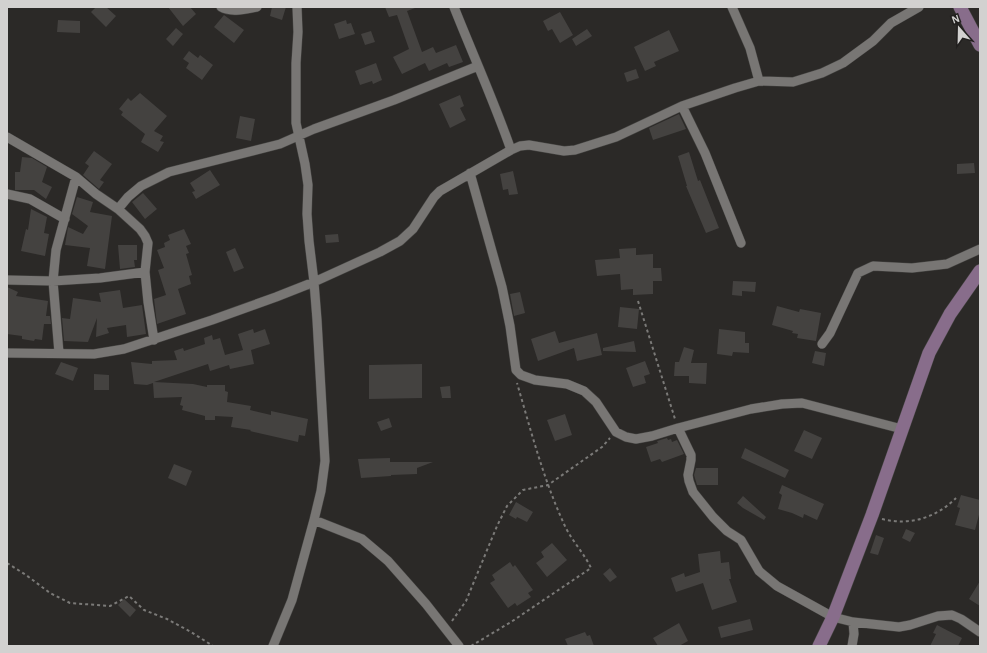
<svg xmlns="http://www.w3.org/2000/svg" width="987" height="653" viewBox="0 0 987 653" font-family="'Alegreya Sans',sans-serif">
<rect width="100%" height="100%" fill="#2b2927"/>
<path fill="#444240" d="M96 7H106L116 16 106 27 91 12Z
M168 7H190L196 14 183 26Z
M272 7H286L282 20 270 16Z
M385 7H415V8L407 11 422 52 433 47 436 53 456 45 463 62 449 67 447 63 429 71 425 63 402 74 393 57 409 49 397 15 389 17Z
M560 12 573 35 560 43 552 29 548 31 543 21Z
M224 15 244 30 234 43 214 27Z
M58 20 80 21V33L57 32Z
M346 20 347 24 351 23 355 34 339 39 334 24Z
M176 28 183 34 173 46 166 39Z
M587 29 592 36 576 46 572 39Z
M669 30 679 51 654 62 656 66 645 71 634 47Z
M371 31 375 42 365 45 361 34Z
M189 51 198 58 200 55 213 65 202 80 186 68 189 63 183 59Z
M376 63 382 80 373 84 372 81 360 85 355 71Z
M636 69 639 78 627 82 624 73Z
M140 93 167 116 154 131 163 136 160 141 164 142 158 152 141 142 145 134 121 115 123 112 119 109 128 98 131 101Z
M460 95 464 106 460 108 466 120 450 128 439 104Z
M679 114 686 129 653 140 649 128Z
M240 116 255 119 251 141 236 138Z
M94 151 112 164 100 180 104 182 99 189 83 175 89 166 85 163Z
M689 152 698 181 700 180 719 228 706 233 686 186H687L678 156Z
M22 157 32 158 47 167 42 182 52 187 46 199 34 190H15V172H20Z
M974 163 975 173 957 174V164Z
M210 170 220 185 196 199 192 192 195 191 190 183Z
M513 171 518 194 509 195 508 189 503 190 500 174Z
M143 193 157 209 145 219 132 202Z
M77 197 93 202 90 212 112 216 105 269 87 266 90 248 65 245 68 227 83 234 88 226 72 214Z
M31 209 47 217 44 233 49 234 45 256 21 251 26 229 28 230Z
M184 229 191 244 186 246 189 253 186 254 192 275 189 276 191 284 178 289 186 314 157 324 154 299 166 295 158 270 164 268 157 250 165 247 164 243 170 240 168 235Z
M338 234 339 242 326 243 325 235Z
M118 245H137V260H134L135 267 120 269Z
M235 248 244 268 234 272 226 252Z
M636 248V255L653 254V268H661L662 281H653V294L633 295V289L621 290 620 274 597 276 595 260 620 258 619 249Z
M733 281 756 282 755 292 742 291V296L732 295Z
M7 287 18 292 16 296 48 301 46 316H50L51 324H44L42 340 35 339 34 341 22 339V336L7 334Z
M120 290 123 308 142 305 146 334 127 337 126 325 107 328 109 333 96 337 97 318 88 342 64 341 62 318 70 319 73 298 101 302 99 293Z
M520 292 525 313 514 316 510 294Z
M777 306 799 312 800 309 821 313 816 341 797 338 798 334 792 333 793 331 772 325Z
M620 307 639 309 637 329 618 327Z
M253 329 254 333 265 329 270 344 251 350 254 364 230 369 229 365 210 371 208 364 154 382 193 384 207 387V385H225V391L228 392 227 402 251 406 250 410 271 415V411L308 419 305 436 299 435 298 442 250 431 251 430 231 427 233 417 215 416V420H205V416L182 410 183 406 180 405 182 397 154 398 153 383 147 385 134 384 131 362 152 364V361L177 360 174 351 183 348 184 351 205 344 204 338 212 335 213 340 220 338 225 355 243 350 238 334Z
M719 329 745 332V343H749V353L733 352 732 356 717 354Z
M555 331 559 343 597 333 602 355 577 361 574 348 538 361 531 339Z
M634 341 636 352 603 351V348Z
M684 347 694 350 691 363H707L706 384 689 383V376H674L675 362H679Z
M815 351 826 353 824 366 812 363Z
M645 361 650 374 644 376 646 383 633 387 626 368Z
M61 362 78 368 73 381 55 374Z
M422 364V398L369 399V365Z
M94 374 109 375V390H94Z
M450 386 451 398H442L440 387Z
M565 414 572 435 555 441 547 420Z
M389 418 392 427 381 431 377 422Z
M804 430 822 438 812 459 794 451Z
M667 438 668 440 671 439 672 442 677 440 684 454 662 462 660 459 651 462 646 447 658 443 657 441Z
M745 448 789 470 785 478 741 458Z
M390 458V462H433L417 468V474L391 475V476L361 478 358 459Z
M174 464 192 471 186 486 168 478Z
M696 468H718V485H697L694 475Z
M782 485 824 504 817 520 804 514 803 518 792 513 778 509 782 495 779 493Z
M961 495 980 500V511L975 530 955 525 960 508 957 507Z
M743 496 766 517 764 520 743 508 737 503Z
M516 502 533 512 527 522 517 517 516 519 509 515Z
M906 529 915 533 910 542 902 538Z
M876 535 884 538 878 555 870 553Z
M552 543 567 560 547 577 536 563 544 557 541 552Z
M720 551 721 563 729 562 731 579H729L737 602 712 610 703 583 676 592 671 578 684 573 685 577 700 572 698 554Z
M510 562 513 567 515 565 533 590 528 593 531 597 517 606 515 603 508 608 490 583 495 580 492 575Z
M610 568 617 577 610 582 603 574Z
M980 581V606L969 599Z
M124 599 136 610 130 617 118 605Z
M750 619 753 630 721 638 718 627Z
M679 623 688 641 679 646H658L653 638Z
M937 625 962 638 958 646H930L936 634 933 633Z
M585 632 587 636 590 635 594 646H568L565 639Z"/>
<g fill="none" stroke-linecap="round" stroke-linejoin="round">
<defs>
<path id="street" d="M221 7C231 13 246 9 257 7
M454 7C473 55 494 101 511 150
M732 7 750 48 759 81
M682 106 705 153 741 243
M7 137 76 177 96 194 118 209 140 229 145 236 148 243 145 272 148 302 154 340
M470 173 502 287 510 326 516 370 521 375 535 380 567 384 584 391 596 402 616 432 626 437 636 439 652 436 678 428 751 409 782 404 802 403 902 429
M7 194 30 199 65 219
M118 209 128 197 141 186 169 172 280 144 314 129 394 100 478 66
M7 280 53 281 100 278 145 272
M822 344 830 333 858 273 873 266 912 268 947 264 980 249
M7 353 94 354 124 349 212 320 276 297 314 282 380 252 400 241 413 229 434 197 440 191 511 150 520 146 529 145 564 151 575 150 616 137 682 106 735 88 759 81 793 82 822 73 843 63 873 41 891 23 919 7
M59 353 53 281 56 250 76 177
M678 428 691 455V460L688 475 689 481 693 492 713 517 727 531 741 540 759 571 777 586 833 617 853 622 899 627 910 625 938 616 952 615 961 619 980 632
M314 520 362 539 388 561 426 604 459 646
M273 646 292 600 314 520 321 491 325 461 317 320 314 282 309 241 307 214 308 185 305 164 296 123V63L298 32 297 7
M852 646 854 634 853 622"/>
<path id="secondary" d="M960 7 980 45
M819 646 833 617 872 515 929 353 950 314 980 271"/>
</defs>
<use href="#street" stroke="#454442" stroke-width="10"/>
<use href="#secondary" stroke="#454442" stroke-width="14"/>
<path stroke="#7b7a78" stroke-width="2" stroke-dasharray="3 3" stroke-linecap="butt" d="M638 301 675 419
M882 519C909 526 936 518 956 498
M7 563 26 575 50 593 70 603 110 606 129 596 144 610 167 619 191 632 213 646
M452 621 466 601 497 526 507 506 523 490 548 485 602 447 610 438
M471 646 511 622 591 568C584 553 571 540 564 524 543 478 531 431 517 383"/>
<use href="#street" stroke="#787674" stroke-width="9"/>
<use href="#secondary" stroke="#886d8b" stroke-width="13"/>
</g>
<rect width="987" height="653" fill="none" stroke="#d2d1d0" stroke-width="16"/>
<g transform="translate(959 28) rotate(340)" stroke="#211f1e" stroke-width="3" paint-order="stroke">
<path d="M0-3L7 15L0 10L-7 15Z" fill="#d2d1d0"/>
<text y="-6" font-size="11" font-weight="bold" text-anchor="middle" fill="#d2d1d0">N</text>
</g>
</svg>
